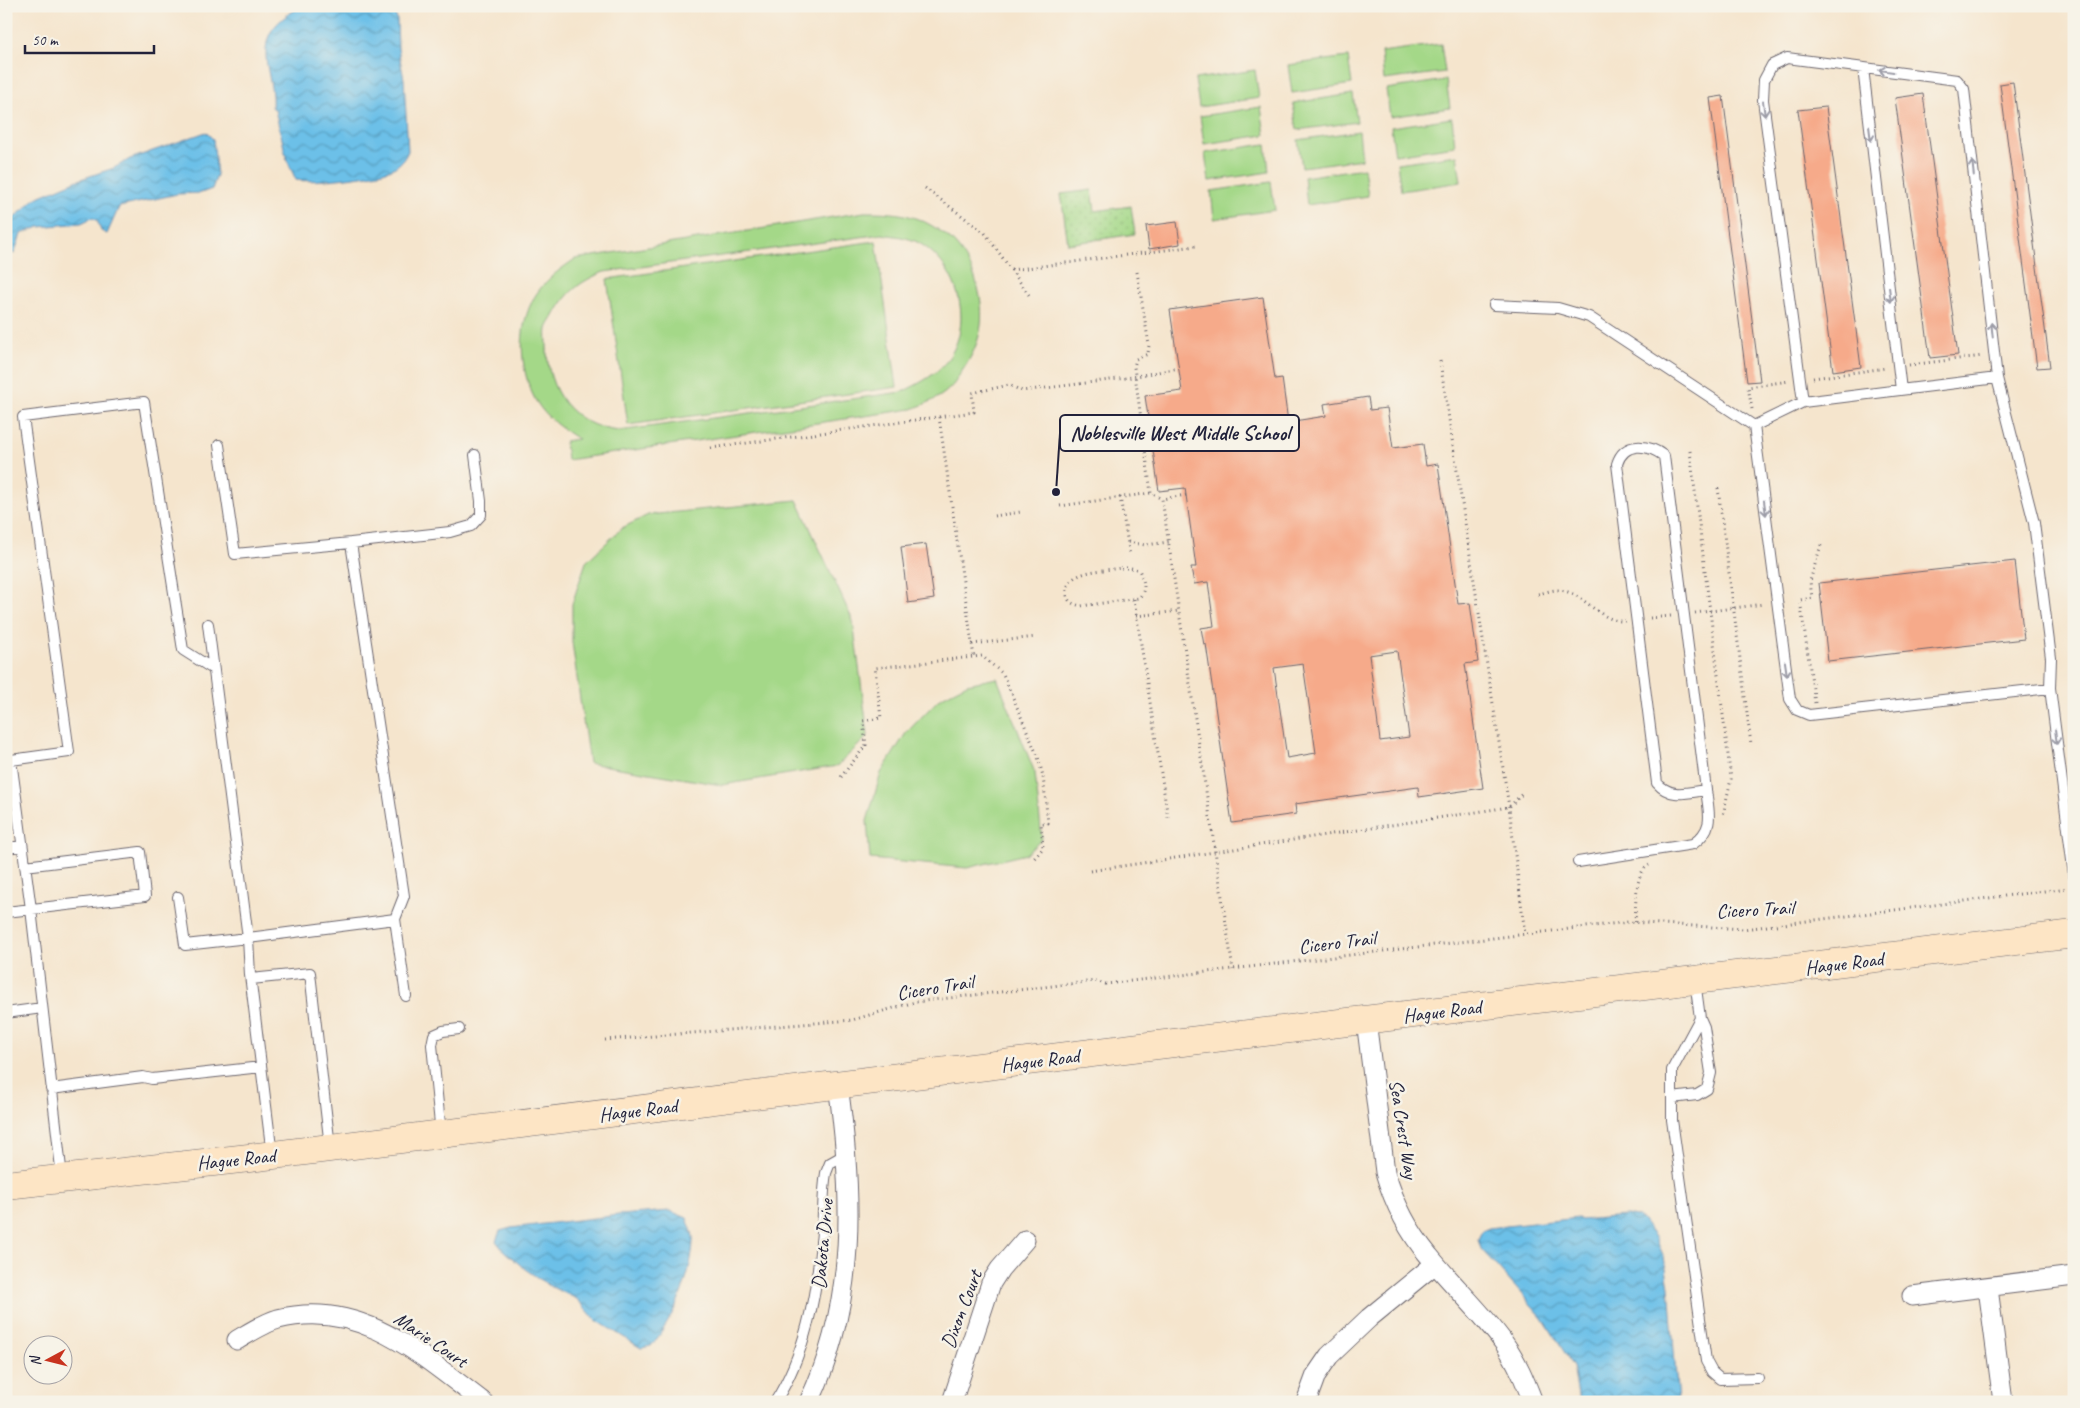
<svg xmlns="http://www.w3.org/2000/svg" width="2080" height="1408" viewBox="0 0 2080 1408" font-family="Caveat,sans-serif">
<defs>
<pattern id="grass-dots" width="8" height="8" patternUnits="userSpaceOnUse" patternTransform="scale(1.25)"><rect width="8" height="8" fill="#a4d888"/><path d="M2 2h.1M6 6h.1" fill="none" stroke="#8db976" stroke-width="1.8" stroke-linecap="round"/></pattern>
<pattern id="water-waves" width="16" height="10" patternUnits="userSpaceOnUse" patternTransform="scale(1.25)"><rect width="16" height="10" fill="#6cc0e8"/><path d="M0 5q4-4 8 0t8 0" fill="none" stroke="#589cbd"/></pattern>
</defs>
<rect width="100%" height="100%" fill="#f7f3e8"/>
<filter id="ink" filterUnits="userSpaceOnUse"><feTurbulence type="fractalNoise" baseFrequency=".02" numOctaves="2"/><feDisplacementMap in="SourceGraphic" scale="10" xChannelSelector="R" yChannelSelector="G"/><feConvolveMatrix kernelMatrix="1 2 1 2 8 2 1 2 1" color-interpolation-filters="sRGB"/></filter>
<filter id="wash" filterUnits="userSpaceOnUse"><feTurbulence type="fractalNoise" baseFrequency=".0096" numOctaves="4" result="noise"/><feDisplacementMap in="SourceGraphic" scale="20" xChannelSelector="R" yChannelSelector="G"/><feGaussianBlur stdDeviation="1.12" result="paint"/><feColorMatrix in="noise" values="0 0 0 0 0 0 0 0 0 0 0 0 0 0 0 0 0 1.4 0 .05"/><feComposite in="paint" operator="in"/></filter>
<g filter="url(#wash)">
<rect width="100%" height="100%" fill="#f5e5cd"/>
<path fill="url(#grass-dots)" stroke="#637d62" d="M1092 190 1095 211 1131 206 1135 234 1068 244 1061 194Z"/>
<path fill="#a4d888" stroke="#637d62" fill-rule="evenodd" d="M1441 44 1445 72 1384 80 1381 52Z
M1348 57 1352 84 1292 93 1288 65Z
M1255 70 1259 98 1199 107 1195 79Z
M1446 80 1450 108 1390 117 1386 89Z
M1353 94 1357 122 1297 130 1293 103Z
M1261 107 1265 135 1204 144 1200 116Z
M1452 118 1455 146 1395 155 1391 127Z
M1359 131 1362 159 1302 167 1298 140Z
M1266 144 1269 172 1209 181 1205 153Z
M1457 155 1461 182 1401 191 1397 163Z
M1364 168 1368 196 1307 205 1304 177Z
M1271 182 1275 210 1214 219 1211 191Z
M864 212C892 212 913 213 937 229 968 248 985 290 981 325 979 343 970 360 960 374 957 379 954 385 949 389 939 399 925 404 912 409L567 460 565 441 578 439C562 429 546 418 536 401 518 369 516 319 540 289 550 276 562 268 575 259ZM882 234C894 236 908 237 919 243 956 264 974 318 950 356 939 374 920 383 902 392L619 431C572 426 546 391 547 345 547 340 546 334 547 329 548 325 552 320 554 316 567 292 579 282 604 272Z
M876 241 897 387 628 425 607 279Z
M797 500 853 621 868 736 837 766 722 785 589 763 572 642V604L586 562 622 528 648 515Z
M997 678 1035 773 1042 839 1026 854 967 868 870 859 867 821 881 773 906 733 940 698 967 684Z"/>
<path fill="url(#water-waves)" stroke="#477192" d="M302 6H393L397 20 398 49 404 79 408 151C404 160 399 166 389 170 373 176 313 183 296 180L287 160 275 110 272 107C273 96 271 87 269 76 261 39 268 25 302 6Z
M206 132 213 139 217 175 212 189 201 193 177 194 119 207 107 234 101 231 97 220 92 218 81 223 39 227 21 234 14 254 6 250V229L12 220 36 198 78 180 114 168 130 159Z
M670 1211 687 1218C689 1225 694 1234 693 1241 692 1274 673 1321 651 1346L641 1348 596 1320 577 1299 550 1286 525 1269 504 1251 496 1241 500 1231 511 1228 619 1215Z
M1625 1216 1638 1217 1642 1220 1655 1237 1664 1257 1669 1287 1678 1402H1579L1573 1366 1543 1318 1481 1249 1478 1239 1482 1231 1489 1228 1578 1218 1581 1220Z"/>
<g id="blocks">
<path fill="#f6aa8a" fill-rule="evenodd" d="M2013 82 2050 367 2037 368 2000 84Z
M1923 94 1958 355 1930 358 1895 98Z
M1723 96 1760 381 1747 382 1710 98Z
M1826 107 1861 367 1833 371 1798 110Z
M1177 222 1180 244 1149 249 1146 226Z
M1263 297 1275 379 1282 378 1288 422 1326 416 1324 404 1368 397 1370 410 1387 408 1393 448 1423 444 1426 466 1438 464 1458 604 1470 603 1478 662 1465 664 1483 788 1419 797 1418 787 1295 804 1296 814 1232 823 1206 644 1204 645 1201 628 1214 626 1208 582 1194 584 1191 567H1196L1185 488 1159 491 1145 396 1182 391 1170 310ZM1397 651 1409 737 1380 741 1369 655ZM1303 664 1316 753 1287 758 1274 668Z
M926 544 934 599 908 603 901 547Z
M2015 561 2024 639 1828 661 1819 583Z"/>
</g>
</g>
<g filter="url(#ink)">
<use href="#blocks" fill-opacity="0" stroke="#6c666e" stroke-width="1"/>
<g fill="none" stroke-linecap="round" stroke-linejoin="round">
<defs>
<path id="service" d="M1863 68 1901 390
M1494 305 1558 308 1589 317 1754 426 1790 699 1797 710 1809 715 2050 688
M1803 402 1763 100 1764 80 1772 65 1787 58 1957 80 1964 89 1997 378 2034 523 2051 658 2050 688 2074 876
M1754 426 1803 402 1997 378
M219 445 235 554 351 543 404 896 395 919
M351 543 450 532 471 526 481 515V501L475 455
M208 624 248 938 395 919 406 996
M6 848 22 846
M1578 862 1693 844C1715 828 1709 814 1706 790L1664 456C1648 444 1624 441 1617 464L1657 783C1671 799 1688 792 1706 790
M178 897 185 945 248 938 250 975 272 1155
M6 912 145 896 140 852 25 866
M251 979 310 973 330 1147
M1695 981 1700 1018 1672 1070V1120L1706 1361 1712 1372 1720 1379 1758 1378
M6 1013 42 1008
M51 1089 143 1077 152 1079 261 1067
M1672 1098 1697 1095 1707 1089 1711 1073 1704 1027 1700 1018
M441 1134 432 1045 434 1035 443 1031 459 1029
M62 1177 31 909 11 760 69 752 23 417 144 402 183 650 213 669
M775 1402C805 1355 816 1297 821 1242 824 1219 822 1196 826 1173L830 1163 846 1154"/>
<path id="minor" d="M1366 1020 1385 1172C1394 1203 1408 1231 1429 1256 1453 1286 1482 1312 1504 1343 1517 1361 1525 1381 1533 1402
M1988 1288 2003 1402
M1912 1296 2074 1276
M237 1340C249 1333 264 1323 278 1319 361 1298 422 1356 483 1402
M809 1402C857 1301 853 1193 838 1085
M952 1402 991 1283 1000 1269 1025 1240
M1306 1402 1316 1375 1329 1356 1369 1318 1435 1264"/>
<path id="secondary" d="M6 1185 249 1158 1116 1050 2074 934"/>
</defs>
<use href="#service" stroke="#6c666e" stroke-width="12"/>
<use href="#minor" stroke="#6c666e" stroke-width="21"/>
<use href="#secondary" stroke="#6c666e" stroke-width="29"/>
<path stroke="#6c666e" stroke-width="3" stroke-dasharray="1 4" stroke-linecap="butt" d="M925 188 985 233 1029 295
M1011 270 1196 246
M1137 272 1149 345 1148 354 1136 359 1134 367 1151 493
M1440 361 1509 807 1525 934
M1909 365 1983 356
M1813 378 1886 368
M1752 409 1748 387 1789 381
M939 417 974 657
M711 448 974 412 972 393 1009 385 1022 391 1126 378 1179 368
M1690 451 1731 779 1723 815
M1718 488 1751 744
M1186 495 1162 499 1233 970
M1120 497 1130 556
M1060 506 1151 493 1162 499
M994 516 1021 512
M1128 542 1145 545 1169 542
M1121 568H1131L1139 570C1144 581 1147 589 1139 598L1081 606C1074 604 1068 603 1067 595 1064 569 1104 571 1121 568Z
M1538 594C1544 593 1551 590 1557 590 1583 590 1599 623 1625 621
M1134 599 1168 818
M1695 613 1764 604
M1136 616 1179 611
M1650 618 1671 616
M972 644 1036 637
M1815 703 1800 600 1812 598 1810 581 1821 545
M841 777 866 745 863 721 881 718 875 668 982 656 1003 674 1038 757 1043 776 1048 823H1041L1043 848 1032 861
M1090 871 1509 807 1522 794
M1635 922C1636 907 1634 873 1649 865
M605 1040 852 1020 915 1002 1095 981 1106 984 1628 922 1744 929 2068 888"/>
<use href="#service" stroke="#fff" stroke-width="10"/>
<use href="#minor" stroke="#fff" stroke-width="19"/>
<use href="#secondary" stroke="#fde5c5" stroke-width="28"/>
</g>
<defs><path id="oneway-shaft" d="M-6 0H5M1.5-3L5.5 0L1.5 3" fill="none" stroke-width="1.6" stroke-linecap="round" stroke-linejoin="round" transform="scale(1.25)"/></defs>
<g stroke="#9c9ca7">
<use href="#oneway-shaft" transform="translate(1886 71) rotate(-172)"/>
<use href="#oneway-shaft" transform="translate(1764 109) rotate(83)"/>
<use href="#oneway-shaft" transform="translate(1870 134) rotate(83)"/>
<use href="#oneway-shaft" transform="translate(1973 168) rotate(-96)"/>
<use href="#oneway-shaft" transform="translate(1890 295) rotate(83)"/>
<use href="#oneway-shaft" transform="translate(1992 330) rotate(-96)"/>
<use href="#oneway-shaft" transform="translate(1765 508) rotate(82)"/>
<use href="#oneway-shaft" transform="translate(1786 669) rotate(82)"/>
<use href="#oneway-shaft" transform="translate(2056 737) rotate(83)"/>
</g>
</g>
<g text-anchor="middle" stroke-width="5" stroke-linejoin="round" paint-order="stroke">
<g font-size="20" fill="#22223b" stroke="#f7f3e8">
<text transform="translate(1755 909) rotate(-3)" y="7">Cicero Trail</text>
<text transform="translate(1337 942) rotate(-7)" y="7">Cicero Trail</text>
<text transform="translate(1844 963) rotate(-7)" y="7">Hague Road</text>
<text transform="translate(935 987) rotate(-9)" y="7">Cicero Trail</text>
<text transform="translate(1442 1011) rotate(-7)" y="7">Hague Road</text>
<text transform="translate(1040 1060) rotate(-7)" y="7">Hague Road</text>
<text transform="translate(638 1110) rotate(-7)" y="7">Hague Road</text>
<text transform="translate(1404 1129) rotate(81)" y="7">Sea Crest Way</text>
<text transform="translate(236 1159) rotate(-6)" y="7">Hague Road</text>
<text transform="translate(822 1244) rotate(-85)" y="7">Dakota Drive</text>
<text transform="translate(961 1309) rotate(-69)" y="7">Dixon Court</text>
<text transform="translate(431 1339) rotate(34)" y="7">Marie Court</text>
</g>
</g>
<path fill="none" stroke="#22223b" stroke-width="2" d="M1056 492L1060 433"/>
<circle fill="#22223b" stroke="#f7f3e8" stroke-width="2" cx="1056" cy="492" r="5"/>
<rect fill="#f7f3e8" stroke="#22223b" stroke-width="2" x="1060" y="415" width="239" height="36" rx="5"/>
<g font-size="21" text-anchor="middle" font-weight="bold" fill="#22223b">
<text x="1180" y="440">Noblesville West Middle School</text>
</g>
<rect width="2080" height="1408" fill="none" stroke="#f7f3e8" stroke-width="25"/>
<g transform="translate(48 1360) rotate(263)"><circle r="24" fill="#f7f3e8" stroke="#a29fa3"/>
<path d="M0-4L9 19L0 12L-9 19Z" fill="#c8321e"/>
<text y="-8" font-size="14" font-weight="bold" text-anchor="middle" fill="#22223b">N</text>
</g>
<path d="M25 45v8h129v-8" fill="none" stroke="#22223b" stroke-width="2.5"/>
<text x="32" y="45" font-size="15" fill="#22223b" stroke="#f7f3e8" stroke-width="4" paint-order="stroke">50 m</text>
</svg>
